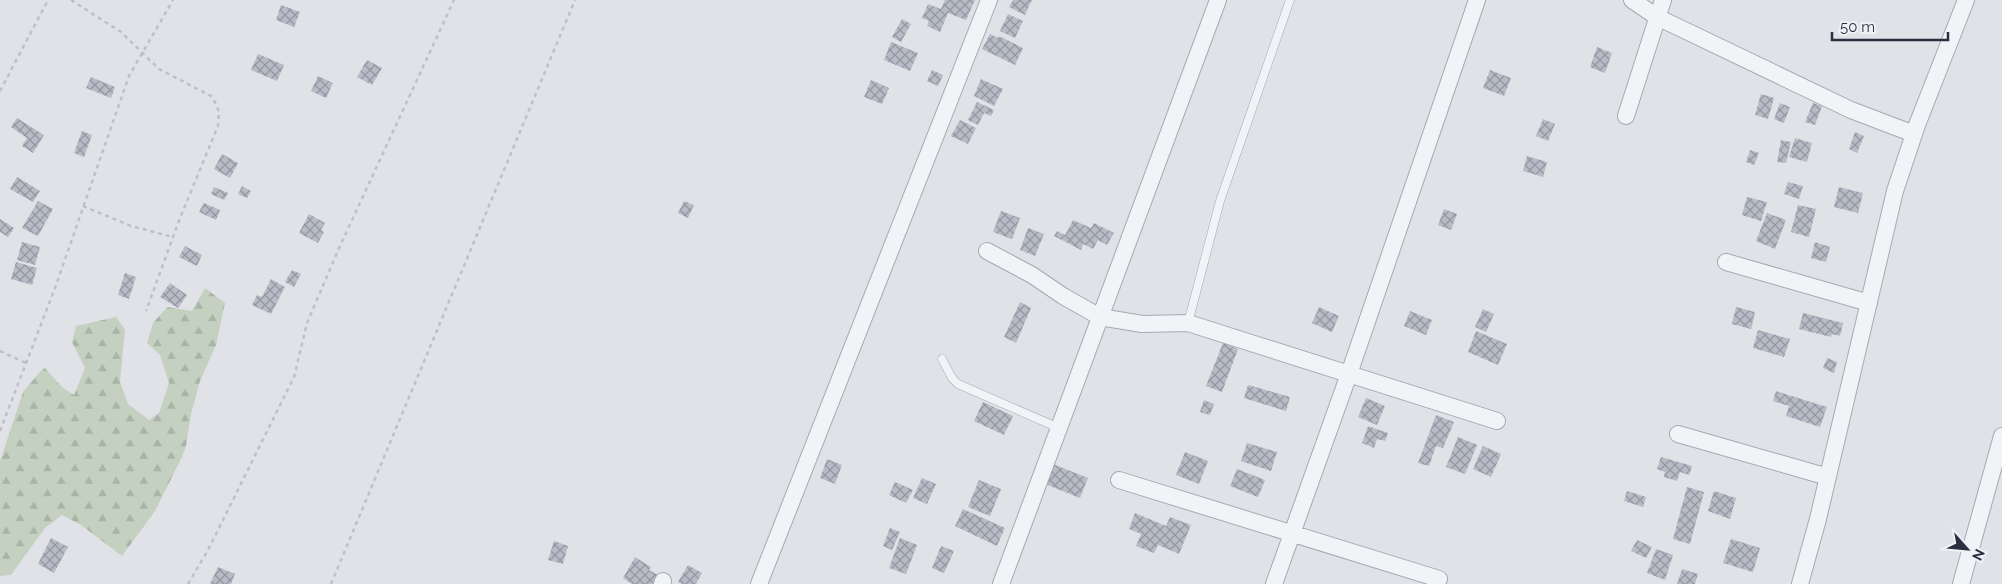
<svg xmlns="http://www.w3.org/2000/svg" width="2002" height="584" viewBox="0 0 2002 584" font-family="Raleway,sans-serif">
<defs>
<pattern id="forest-firs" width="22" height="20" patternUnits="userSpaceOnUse" patternTransform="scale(1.25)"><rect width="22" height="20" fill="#c4d1c1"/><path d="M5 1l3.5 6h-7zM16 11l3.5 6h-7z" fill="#a8b4a7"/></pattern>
<pattern id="building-cross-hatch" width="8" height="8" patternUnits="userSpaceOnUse" patternTransform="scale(1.25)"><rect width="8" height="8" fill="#b7bbc5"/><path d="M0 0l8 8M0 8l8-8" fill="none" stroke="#9598a1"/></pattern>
</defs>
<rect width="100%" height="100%" fill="#e0e2e8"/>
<path fill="url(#forest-firs)" d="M205 288 225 303 216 345 200 381 191 414 186 446 182 457 155 511 122 556 81 525 62 515 45 528 11 575 0 576V461L23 392 44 367 62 387 74 395 85 368 72 342 76 326 116 317 125 330 120 382 128 404 149 420 159 413 169 383 160 355 147 343 153 323 167 307 192 311Z"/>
<path fill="url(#building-cross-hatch)" d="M945 0H975L966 20 948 13 940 32 927 26 929 21 922 18 928 4 941 9Z
M1013 0H1032L1025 15 1009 7Z
M281 5 300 12 294 27 276 20Z
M1008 14 1023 21 1015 38 1000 31Z
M902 19 911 24 901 42 892 37Z
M990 34 998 38 999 36 1023 48 1015 65 982 49Z
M891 42 918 53 910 71 884 60Z
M1597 47 1612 53 1605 73 1590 67Z
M258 54 284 65 277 81 251 70Z
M367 60 382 68 372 85 357 77Z
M932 70 943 75 938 86 927 81Z
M1490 70 1511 78 1504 96 1483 88Z
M318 76 333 83 326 98 311 91Z
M91 77 115 87 111 98 86 88Z
M981 79 1003 89 994 106 974 96Z
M871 80 889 88 882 104 864 97Z
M1761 94 1774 98 1768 119 1755 115Z
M977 102 994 110 991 116 984 113 978 125 968 120Z
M1780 103 1790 107 1784 123 1774 119Z
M1813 103 1822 106 1815 125 1805 122Z
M17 118 44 135 33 153 22 146 27 138 11 127Z
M1543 119 1555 124 1548 141 1536 136Z
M960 120 976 128 968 144 951 136Z
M82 131 92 135 84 157 74 153Z
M1855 132 1864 136 1857 153 1849 149Z
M1795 138 1812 143 1807 162 1789 157Z
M1781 140 1791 142 1786 163 1777 162Z
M1750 150 1759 153 1754 165 1746 162Z
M222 154 238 163 230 178 214 169Z
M1527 156 1547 162 1543 177 1523 171Z
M17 177 40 191 33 202 10 189Z
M1788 182 1803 186 1799 199 1784 194Z
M242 186 251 191 247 198 238 194Z
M214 187 228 193 224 200 211 194Z
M1839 187 1863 193 1858 213 1834 207Z
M1747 197 1767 202 1761 221 1742 215Z
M38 201 53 209 38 236 22 228Z
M684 201 694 205 688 218 678 213Z
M204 203 220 210 216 220 199 212Z
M1798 205 1816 209 1809 237 1791 232Z
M1444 209 1457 214 1451 230 1438 225Z
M1001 211 1020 218 1012 239 993 232Z
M1767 213 1786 220 1775 249 1756 241Z
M309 214 325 223 321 230 324 232 318 243 299 233Z
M0 219 14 228 8 237 0 232Z
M1073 220 1091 228 1094 223 1114 233 1107 245 1098 240 1093 249 1083 244 1081 250 1054 236 1057 231 1065 235Z
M1028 228 1044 234 1035 256 1020 250Z
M22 242 40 247 35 265 17 260Z
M1815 242 1830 247 1826 262 1811 258Z
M185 246 202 255 197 266 179 257Z
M16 262 37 268 32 285 11 279Z
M292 270 301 274 294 287 285 282Z
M125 273 136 277 129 299 118 295Z
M271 279 285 287 271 314 252 305 257 295 262 297Z
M170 283 187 295 178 308 160 297Z
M1020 302 1031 308 1016 343 1004 337Z
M1319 307 1339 316 1332 332 1312 323Z
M1736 307 1755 312 1751 329 1732 324Z
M1483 309 1494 314 1486 332 1475 327Z
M1410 311 1432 320 1426 335 1404 326Z
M1803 313 1843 323 1840 336 1832 334 1831 337 1799 329Z
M1758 330 1790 339 1784 357 1753 348Z
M1476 331 1507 344 1498 365 1468 352Z
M1223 343 1238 349 1222 392 1206 386Z
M1827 358 1837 362 1834 373 1823 368Z
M1248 385 1290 397 1286 411 1244 398Z
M1776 391 1827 407 1820 427 1786 416 1789 406 1773 401Z
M1366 398 1385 406 1377 425 1358 417Z
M1204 400 1214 404 1210 415 1200 412Z
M983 402 1013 416 1004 435 974 421Z
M1436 415 1454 422 1443 448 1436 446 1429 466 1418 463Z
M1368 426 1388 433 1385 441 1377 439 1374 448 1362 443Z
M1458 437 1477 445 1465 474 1446 467Z
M1247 443 1277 452 1271 471 1241 461Z
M1483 446 1501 454 1491 477 1473 469Z
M1185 452 1208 461 1199 484 1176 475Z
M1661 457 1692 466 1689 475 1680 472 1677 481 1664 477 1665 472 1657 469Z
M827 459 842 465 835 484 820 478Z
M1053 464 1088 478 1080 498 1045 484Z
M1237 469 1265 480 1258 497 1230 486Z
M922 478 936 484 927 504 913 498Z
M979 480 1001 489 990 516 968 507Z
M895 482 913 490 906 503 889 495Z
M1687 487 1704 492 1690 544 1673 539Z
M1627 491 1646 497 1643 507 1624 501Z
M1714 491 1736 498 1730 519 1708 511Z
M963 509 1005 528 997 546 955 526Z
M1135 513 1166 526 1170 517 1191 525 1179 554 1158 545 1154 553 1136 546 1141 534 1129 529Z
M890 528 900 532 892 550 883 546Z
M51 538 68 547 54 573 38 564Z
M900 538 917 545 906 574 889 568Z
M1731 539 1760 548 1753 572 1723 563Z
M1637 540 1652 547 1646 558 1631 551Z
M554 541 568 546 563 564 548 560Z
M941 546 954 551 944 573 932 568Z
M1656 549 1673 555 1665 580 1647 573Z
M635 557 651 567 649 570 658 575 652 584H632L623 578Z
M688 565 702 573 696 584H682L678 582Z
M218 567 235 574 231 584H210Z
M1682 569 1698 574 1695 584H1677Z"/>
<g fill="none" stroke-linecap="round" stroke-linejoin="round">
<defs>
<path id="service" d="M1188 323 1220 201 1290 0
M942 359 952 378 958 384 1059 428"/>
<path id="minor" d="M1632 0 1657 17 1851 110 1914 134
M1626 116 1663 0
M987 251 1032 275 1063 296 1100 317 1142 324 1188 323 1497 421
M1726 262 1869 303
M1678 434 1828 477
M1119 480 1439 579
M662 584 663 581
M759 584 989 0
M1001 584 1218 0
M1274 584 1349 374 1477 0
M1800 584 1818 519 1895 191 1917 125 1966 0
M1961 584 2002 436"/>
</defs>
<use href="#service" stroke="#a5a9b2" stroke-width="9"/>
<use href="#minor" stroke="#a5a9b2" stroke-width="18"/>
<path stroke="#bec0c7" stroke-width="2.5" stroke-dasharray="4 4" stroke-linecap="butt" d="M71 0 121 32 159 69 211 96 216 104 219 112 218 126 180 218 146 311
M0 91 48 0
M83 206 131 226 173 237
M0 351 26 363
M0 431 55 288 129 76 173 0
M188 584 208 550 294 377 307 323 340 246 454 0
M331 584 575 0"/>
<use href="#service" stroke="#f2f3f7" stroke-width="8"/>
<use href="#minor" stroke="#f2f3f7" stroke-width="16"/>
</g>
<g transform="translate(1967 549) rotate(117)" stroke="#eff1f6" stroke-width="4" paint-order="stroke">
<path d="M0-4L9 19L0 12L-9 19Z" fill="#292f3e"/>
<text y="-8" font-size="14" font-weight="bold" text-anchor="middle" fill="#292f3e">N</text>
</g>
<path d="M1832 32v8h116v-8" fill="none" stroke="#292f3e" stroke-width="2.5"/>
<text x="1840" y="32" font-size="15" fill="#292f3e" stroke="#eff1f6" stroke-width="4" paint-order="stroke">50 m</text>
</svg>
